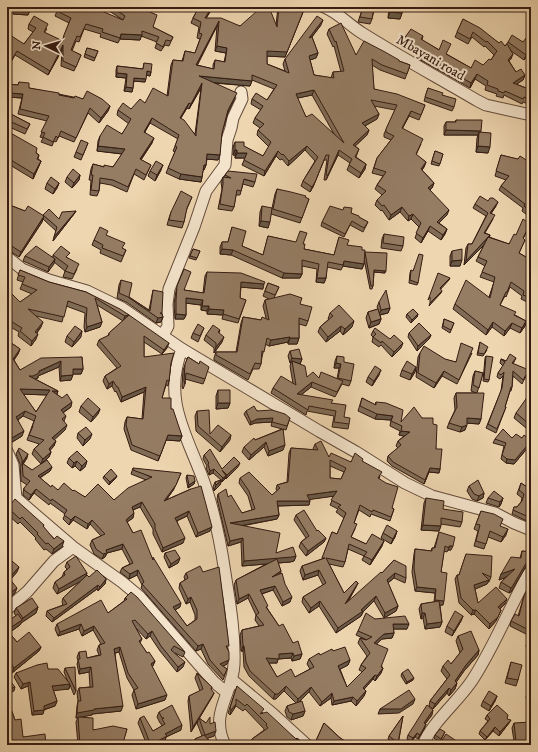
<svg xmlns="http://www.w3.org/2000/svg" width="538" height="752" viewBox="0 0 538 752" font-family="'IM FELL DW Pica',serif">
<rect width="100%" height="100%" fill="#eed6b0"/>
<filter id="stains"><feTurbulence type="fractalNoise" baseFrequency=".005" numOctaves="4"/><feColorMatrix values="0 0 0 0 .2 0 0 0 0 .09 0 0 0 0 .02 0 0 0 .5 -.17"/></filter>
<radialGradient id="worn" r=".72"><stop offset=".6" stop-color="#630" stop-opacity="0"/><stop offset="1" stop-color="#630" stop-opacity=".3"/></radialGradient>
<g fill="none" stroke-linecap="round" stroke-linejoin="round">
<defs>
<path id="minor" d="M324 7C339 13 349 25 362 33 400 57 439 78 478 101L486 105 531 115
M7 257 22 269 49 280 87 291 122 308 182 349 319 431 356 452 405 483 432 496 495 513 514 523 531 530
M163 335 168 326 167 304 169 289 194 227 206 191 225 165 227 140 231 128 233 118 242 99 241 92
M182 349C161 403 190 439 206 488 215 516 221 545 225 573 230 604 235 633 234 664 233 694 209 713 225 745
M7 451 13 465 16 498
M7 493 16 498 73 547 122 582 140 597 214 682 226 692
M7 609 27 592 54 561 73 547
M231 679 273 714 307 745
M423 745C432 722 459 701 473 679 495 645 509 608 529 573"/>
</defs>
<use href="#minor" stroke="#634a3a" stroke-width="13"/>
<use href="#minor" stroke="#f4e4cc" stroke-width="11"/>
</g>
<path fill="#806c56" stroke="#351c12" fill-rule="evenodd" d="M14 7H30V10L28 15 13 14Z
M103 7H123L136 10 137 7H150V12L153 27 173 37 169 46 165 45 161 51 155 48 157 42 141 36 140 40 120 39 118 43 100 37 101 34 84 29 79 42 76 41 72 51 81 55 74 71 61 66 62 50 48 75 15 55 9 66 7 65V37L24 44 33 32 28 29 29 24 47 29 44 33 62 41 69 23 55 16 57 11 123 20Z
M169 7H178L173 12Z
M199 7H215L210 12 206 18 240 26 276 25 278 7H305L285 57 267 56V64L285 71 283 64 285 59 321 25 312 37 318 53 316 58 310 60 314 75 331 78 333 72H341L334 46 333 47 327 34 329 29 356 55 399 61 410 65 405 79 380 70 372 65 374 89 425 105 419 120 409 116 402 129 421 144 416 155 426 162 424 167 422 170 434 183 432 188 430 190 447 215 439 223 447 229 445 234 441 240 428 231 421 243 415 238 419 227 411 219 408 221 400 212 389 220 382 210 381 211 375 205 377 200 382 195 375 189 377 185 383 176 372 173 377 158 391 140 384 137V134L395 110 374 106 379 114 377 119 365 126 369 130 367 135 355 146 359 149 356 157 366 164 365 169 359 178 347 170 350 163 338 155 326 180H324L327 160H324L313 187 310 192 301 186 303 181 315 161 305 150 288 166 282 159 280 160 276 156 264 176 242 165 245 158H235V155H233V147L235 142 263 156 269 147 257 135 258 130 260 128 253 123 255 118 261 110 251 104 252 99 267 100 274 89 252 80 250 86 213 83 235 98 228 113 222 133 218 160 207 159 206 165 204 170H203L202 177 201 182 179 179 166 173 175 152 173 151 178 139 150 123 145 132 152 143 141 160 151 165 144 180 134 174 127 192 111 185 100 183 99 191 97 196 90 195 91 180H89L91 169 93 164 104 167H113L122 154 97 151 98 141 100 136 122 134 129 124 117 115 118 110 131 109 145 103 167 96 171 65 173 60 182 61 185 51 195 53 200 39 197 38 199 27 191 23 193 18ZM217 26 215 51 226 53 224 62 215 60 213 65V69L197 65ZM201 88 195 134 180 119 187 108 189 109ZM312 95 334 134 306 117 297 98Z
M363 7H383L381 11 374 10 372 19 370 24 358 22Z
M389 7H402V13L400 19 388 18Z
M463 19 499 43 505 46 508 42H531V49L524 60 511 51V59L509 61 516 72 525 75 523 80 516 84 531 90V105L523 102 522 104 504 95 503 98 496 96 497 94 485 90 486 86 475 79 470 88 417 58 418 56 401 45 403 40 423 36 422 40 471 68 483 65 491 60 494 55 485 46 484 47 472 37 468 44 455 37Z
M87 48 98 51 94 61 84 57Z
M144 63 151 72 150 76 146 75 145 82 134 81 132 92 124 91 126 78 116 77V70L117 66 143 69Z
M19 82 29 88 83 99 110 106 108 111 99 123 88 113 74 142 59 136 56 142 54 141 52 146 41 142 43 138 40 137 47 121 18 114 22 98 8 97 7 84 18 85Z
M428 88 442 95 454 107 452 111 424 101Z
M7 112 30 124 25 134 7 126Z
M456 120 481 132 488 153 476 152 477 138 478 135H444V126L446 122H455Z
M7 131 39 155 38 159 41 161 33 179 10 165Z
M88 143 81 160 74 157 76 152Z
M435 151 443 154 439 166 431 164Z
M501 155 531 163V218L522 211 523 208 499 190 501 186 506 180 495 176Z
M161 170 155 181 148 176 150 171Z
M80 175 79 180 72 188 65 182 67 177Z
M225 175 255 182 253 187 243 184 240 195H236L234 207 232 211 218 209 222 189 221 182 223 177H224Z
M47 183H59L57 188 53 194 45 189Z
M277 189 309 199 300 223 271 214 268 228 259 226 260 212 262 206 271 213 275 194Z
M192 197 186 211 184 222 182 228 167 225 169 218 171 212Z
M7 204 25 211 43 216V215L59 219 76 211 74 214 53 241 56 231 43 219 42 222 19 257 8 250 7 251Z
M475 204 496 206 491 213 493 219 485 233 490 235 489 237 509 244 516 235 528 229 523 239 525 240 519 253 531 260V304L521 299 522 296 510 287 506 297 505 296 500 305 515 315 526 321 525 326 520 333 510 328 504 336 492 327 486 335 453 309 455 304 489 297 494 282 480 277 485 266 476 261 485 243 464 265 466 248 468 244H472L486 216 473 208Z
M351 213 368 222 363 232 350 225 344 237 321 226 322 222Z
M232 227 242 246 263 255 268 236 303 244 304 249 334 255 339 237 347 245 362 250 365 252 385 273 374 272 373 286 372 289H370L364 259V264L362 269 343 266 341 270 327 267 326 278 324 283 316 282 317 269 302 266V274L300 278H282L231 255 220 254V247L222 242H228Z
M384 234 403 246 401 251 381 248 382 239Z
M106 236 123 249 126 250 121 262 100 253 101 250 92 245 94 240Z
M193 249 200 251 196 260 189 258Z
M452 251 460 266H450V256Z
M53 255 68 258 77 269 72 279 63 277 65 271 54 262 48 272 23 261 25 256 53 257Z
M184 269V290L203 293 205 276 207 272 263 289 241 287 240 298 246 300 238 323 222 319 223 315 207 314V311L201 310V305L186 303V315L184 319H175L174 304 176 291Z
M20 270 49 282 86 292 129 315 128 316 167 348 162 354 144 342V357L171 363 169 381 168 386 166 385 162 398 171 409 182 436 180 441 166 440 158 461 131 450 124 429 125 422 127 417 142 419 144 392 121 402 116 391 115 392 112 386 107 389 103 381 105 376 117 368 97 345 99 340 108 336 109 333 123 321 97 305 102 322 100 327 85 332 84 327 85 313 66 306 62 322 36 316 41 327 37 333 36 339 31 346 18 336 19 332 7 325V326V304L20 302 32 294 20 289 23 282 17 280Z
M411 270 418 283 417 285 409 283 410 273Z
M121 280 129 297 149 310 153 290 162 314 163 317 161 322 156 323 126 302 117 298 119 285Z
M268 283 279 287 274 298 300 304 308 321 306 326 299 324V338L297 344H288V342L269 346 265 344 262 357 261 364 259 369H253L248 380 214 360V358L216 352H236L241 323 243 317 261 320 266 318 263 306 265 300 269 299 263 296Z
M379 302 390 308 388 313 380 315 381 319 379 324 369 328 366 318 368 312 378 309 377 307Z
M330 313 352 327 343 335 340 331 326 342 318 332 320 327 329 319H328Z
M407 314H418L417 317 411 323 406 317Z
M444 319 454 323 450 333 442 328Z
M204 328 198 342 191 338 193 333Z
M220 330 219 333 222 342 214 353V348L204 340 206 335Z
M373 331 401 348 392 357 381 345 379 347 372 342 373 337 371 335Z
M409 333 431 335 429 339 417 351 408 337Z
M67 336 81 337 72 347 65 342Z
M7 340 20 349 18 354 14 360 20 370 82 357 83 369 81 374H73L71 380 60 381 59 367 38 376V378L35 379 58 391 57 394 71 407 63 413 66 416 64 421 65 430 54 439V446L50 450 51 452 49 457 41 464 32 454 34 449 39 444 27 440 34 421 23 416 18 420 22 436 9 444 7 442ZM23 394 47 395 36 412Z
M480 342 487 350 483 356 477 355Z
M290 351 302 359 300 364 307 377 337 379 339 368H334L335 361 337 356 344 362 351 381 349 386 342 384 335 397 311 387 301 395 332 403 344 417 349 424 348 429 332 427 334 416 307 411 306 415 271 393 273 388 293 384 290 366 291 363H290L288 356Z
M420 353 455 362 472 353 457 384 442 376 434 388 416 377 418 357Z
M486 356 489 380 488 382 483 381 485 358Z
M188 357 199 364 205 379 203 384 185 379V384L183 389 182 387 183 370Z
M516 358 513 364 527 374 522 384 513 376 512 387 511 391H510L505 407H506L496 433 486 428 501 391 503 376 500 379 497 377 498 373 503 366 500 363 501 359 506 361Z
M416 367 415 372 410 380 400 376 402 370Z
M531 370V380L527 378Z
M475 371 483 373 477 393 481 419 479 424 467 423 465 430 460 432 447 428 449 423 455 410 454 398 456 393H476L471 391 473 376Z
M379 375 372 386 366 382 368 377Z
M218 390 230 403 228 408 216 409V396Z
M362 398 375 405 376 402 401 422 422 418 433 424 436 449 440 469 439 473 429 472 424 484 392 466 387 461 388 456 398 448 396 446 398 441 404 436 399 435 400 431 390 426 391 420 375 419 358 411Z
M81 406 100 409 98 414 91 422 79 412Z
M197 411 210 434 230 440 220 452 196 431 195 416Z
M246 411H257L290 418 286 430 283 429V450L268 456 264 447 249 460 242 452 244 447 255 440 282 429 271 426 272 422 255 423 250 425 244 414Z
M516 413 531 415V422L526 428 514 418Z
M78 433 90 439 83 446 77 438Z
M512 438H522L531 442 530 445 514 464 506 463 501 459 504 446 493 443 495 439Z
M315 444 329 457 351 462 362 461 380 476 379 479 392 508 394 509 390 521 371 514 370 517 359 510 354 523 355 529 351 537 366 544 382 546 370 565 362 560 364 556 348 549 345 562 343 567 329 564 344 593 358 583 356 587 348 602 382 573 394 560 406 578 405 583 394 578 388 583 398 606 396 611 384 618 374 601 363 612 361 616 336 633 319 606 309 613 302 602 303 597 323 585 318 575 303 580 300 571 302 566 322 559 332 532 337 534 344 518 336 512 338 509 330 505 334 496 310 499 309 505 278 506 279 515 277 519 242 526 276 553 296 556 294 561 290 562 278 563 281 571 279 574 290 602 282 606 273 590 262 594 267 608 279 626 302 654 300 659 292 661 291 658 278 659 277 663H269L277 677H295L310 669 307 664 309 659 333 651 350 660 348 665 340 669 347 687 363 672 359 670 361 665 367 656 358 643 360 638 367 640 356 635 358 631 375 619 407 629H393L394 633 392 638 382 639 376 644 382 667 383 668 381 673 375 681 373 679 364 689 366 691 364 696 356 706 351 701 332 705 331 698 320 706 309 692 298 702 305 711 303 716 291 720 287 717 285 711 287 706 296 703 284 691 276 699H273L249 676 244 667 243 651H241L240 635 242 630 259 626 255 620 256 615 248 598 237 604 234 585 236 580 266 564 242 566 241 542 228 546 217 499 218 494 228 497 242 513 252 510 248 496 239 483 240 478 272 495 277 491 276 489 277 485 287 482 289 453 291 448 314 450 313 449ZM330 466 344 472 341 479 330 478Z
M18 450 27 458 23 464 32 470 52 467 50 471 40 478 51 487 58 490 73 491 85 497 114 500 146 480 131 474 133 468 174 489 166 500 191 489 210 531 196 537 187 516 177 521 183 543 162 552 153 534V529L140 507 133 510V518L127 522 133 533 152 559 180 607 175 610 187 626 195 620V615L190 602 186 604 179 588 180 583 185 580 184 577 186 573 228 649 227 664 223 666 227 669 223 680 208 664 201 649 196 651 141 588 142 585 137 575 129 579 120 572 122 568 130 564 122 549 107 553 105 557 102 559 94 554 90 545 92 540 101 536 90 524 87 529 73 520 69 525 63 519 65 514 50 503 49 505 34 493 29 500 23 495V493L24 488 27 485 21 481 20 464 16 454Z
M204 455 222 469 238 467 226 479 225 478 224 480 222 482 221 481 220 485 214 491 213 487 215 482 221 480 213 473 209 475 206 468 207 466 203 459Z
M69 458 87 461 85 467 80 471 75 466 72 468 67 463Z
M187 475 195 481 194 484 188 488 186 478Z
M104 476 116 478 109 485 103 478Z
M531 481V523L512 514 514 507H517L521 502 522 498 517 494 521 483 527 487Z
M469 486 484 493 483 498 477 501 472 499 467 491Z
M426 498 462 522 460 527 441 524 439 531 421 530 424 503Z
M488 498H503L501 504 499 507 486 503Z
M8 508 44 525 43 527 54 539 62 547 52 554 46 549 44 550 35 539 36 538 20 522 18 524 7 514V511Z
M481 511 500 526 506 535 501 542 488 537 484 549 474 546 478 531 474 529Z
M296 515 326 538 324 542 306 556 299 547 301 542 306 538 294 520Z
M397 531 395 537 391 544 381 538 383 533Z
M439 532 451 550H448L447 552 444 551 441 572 443 605H440L442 622 440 627 425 629 423 618 421 619 419 609 421 604 434 602 435 593 415 591 412 572 414 554 415 549 431 551 432 548H434Z
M522 551 531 552V557L511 592 509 593 499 588 501 582 507 577 499 580 501 574 520 558Z
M165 553 180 558 178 563 169 568 164 557Z
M466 554 491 577 489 582H488L487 584 475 589 478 603 505 604 500 609 501 610 496 621 489 629 474 614 471 615 459 603 455 579 457 575H459Z
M67 562 87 573 86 576 89 577 106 579 105 584 98 591 97 589 52 622 46 616 47 611 63 605 62 602 63 598 81 581 57 594 53 588 55 582 62 577 64 572 67 569 65 567Z
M7 565 17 572 10 580 15 593 8 599 7 598Z
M524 596 530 620H531V632L530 633H531V648L526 647 528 635 510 626 511 621 518 616Z
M125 598 185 652 183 657 175 653 183 667 177 672 160 651 150 636 146 639 135 627 142 639 140 643 147 653 155 661 152 667 165 700 136 709 132 695 134 690 127 678 119 652 115 653 121 711 92 714V715L79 717 93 730 127 729 122 745H78L76 722 78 717 76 718 77 706 78 701 77 693 79 688 90 687 89 672 79 674 77 664 78 661 77 657 79 652 87 658 99 655 97 650 99 645 101 644 93 630 82 636 79 629 58 636 55 629 57 624 108 613 124 601Z
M38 607 36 613 21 623 20 625 9 633 17 642 41 647 39 651 12 673 7 665V622L16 616 14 613 16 608Z
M463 616 461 621 452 636 445 632 447 626Z
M458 636 479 650 478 655 464 671 456 682 457 683 455 689 449 696 447 693 433 709 429 706 430 701 447 679 441 671 443 666 451 664 460 653 456 641Z
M511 662 518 680 516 686 505 683Z
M65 668 76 691 74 695 70 685 69 689 53 690 57 701 55 706 44 710 43 714 32 715 28 686 21 689 14 677 16 673 48 669 68 682 64 672Z
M197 673 212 687 211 690 214 693 212 697 199 718 206 723 210 724 214 736 207 738 213 745H183V743L193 744 195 739 202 736 197 723 198 721 191 732 188 701 189 696 200 691 195 678Z
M402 673 413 680 406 684 401 676Z
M237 686 263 713 296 739 297 738 305 745H250V744L252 739 264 730V729L245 709 243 711 236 706 230 715 228 713Z
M531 691V706L526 698 527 693Z
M497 696 495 701 489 711 481 706 483 701Z
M7 698 15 720 23 737 46 745H7L8 741 7 735Z
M159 712 181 730 166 737 165 741 157 745H147L138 723 140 718 153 731 162 726 161 724V723H160L157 717Z
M432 715 425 724H426L424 729 418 739 415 737 411 742 407 739 408 735Z
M487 715 509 723 499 736 493 731 485 740 479 734 480 731 488 721 485 719Z
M403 716 398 745H397L388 739 389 736Z
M324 723 348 745H314Z
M514 723 526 745H507L508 741H514L512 728Z
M445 732 440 742 434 738 435 735Z"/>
<path fill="#685846" stroke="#351c12" d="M175 7H178L173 12Z
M212 7H215L210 12 203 23 205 18Z
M305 7 285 57 265 56 267 51Z
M15 9 30 10 28 15 13 14Z
M390 12 402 13 400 19 388 18Z
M323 20 321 25 307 43 309 38Z
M219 21 217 26 195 70 196 65Z
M121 34 142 35 140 40 120 39Z
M63 45 62 50 48 75Z
M217 46 227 48 226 53 215 51Z
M531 47V49L524 60 526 55Z
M318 53 316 58 307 61 309 56Z
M513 54 511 59 506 64 508 60Z
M147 71 151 72 150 76 146 75Z
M117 73 127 74 126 78 116 77Z
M477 74 475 79 470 88 471 83Z
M525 75 523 80 511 88 513 83Z
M199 76 252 81 250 86 197 81Z
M134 78 146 79 145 82 133 81Z
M202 83 201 88 189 109 191 104Z
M126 87 133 88 132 92 124 91Z
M314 90 312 95 294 99 296 94Z
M9 93 23 94 22 98 7 97Z
M189 103 187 108 178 123 180 118Z
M110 106 108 111 99 123 101 118Z
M411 111 409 116 400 133 402 128Z
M379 114 377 119 361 128 362 123Z
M152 118 150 123 142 136 144 132Z
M369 130 367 135 351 150 353 145Z
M446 130 481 131 480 135 479 132 478 135H444Z
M154 138 152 143 138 164 140 159Z
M98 146 125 149 123 154 97 151Z
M307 146 305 150 288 166 289 161Z
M478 146 490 147 488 153 476 152Z
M235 150H237L235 155H233Z
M339 150 338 155 326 180 328 175Z
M278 151 276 156 264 176 265 171Z
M237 153H247L246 158H235Z
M207 154 220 155 218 160 205 159Z
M324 160 313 187 310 192 312 187Z
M41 161 39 166 33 179 34 174Z
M426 162 424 167 419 174 421 169Z
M366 164 365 169 359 178 361 173Z
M163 165 161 170 155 181 157 175Z
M204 165H206L204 170H202Z
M181 174 202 177 201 182 179 179Z
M80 175 79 180 72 188 74 183Z
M59 183 57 188 53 194 55 189Z
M434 183 432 188 426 193 428 188Z
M498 202 496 206 489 217 490 213Z
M402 207 400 212 389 220 391 215Z
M449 210 447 215 435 227 437 222Z
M76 211 74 214 53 241 54 237Z
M413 214 411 219 408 221 409 216Z
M44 216 42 222 19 257 21 252Z
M261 221 270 222 268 228 259 226Z
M430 226 428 231 421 243 423 238Z
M447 229 445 234 441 240 443 235Z
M490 235 489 240 464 265 466 261Z
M10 245 8 250 7 251V246Z
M222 249 233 250 231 255 220 254Z
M55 259 54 264 48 272 49 267Z
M462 260 460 266H450L452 261Z
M344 261 364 264 362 269 343 266Z
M374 270 386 271 385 273 374 272Z
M284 273 302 274 300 278H282Z
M317 278H326L324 283 316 282Z
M450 278 449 280 439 291 440 288Z
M241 282 264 284 263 289 239 287Z
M442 291 441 293 429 306 430 303Z
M186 298 203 300 201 305 185 303Z
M202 306H209L207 311 201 310Z
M390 308 388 313 379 315 381 310Z
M209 309 224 310 223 315 207 314Z
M160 313H162L161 318 163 317 161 322 156 323Z
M176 314 186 315 184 319H175Z
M418 314 417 317 411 323 412 320Z
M129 315 127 320 123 321 125 316Z
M381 319 379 324 369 328 371 322Z
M354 321 352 327 343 335 345 329Z
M526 321 525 326 520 333 522 328Z
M43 322 41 327 33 337 35 332Z
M102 322 100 327 85 332 87 327Z
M493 322 492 327 486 335 488 330Z
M512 323 510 328 504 336 505 331Z
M341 326 340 331 326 342 328 337Z
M82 331 81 337 72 347 74 342Z
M38 334 36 339 31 346 32 341Z
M431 335 429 339 417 351 418 346Z
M224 337 222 342 214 353 216 347Z
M290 337 288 342 269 346 271 340Z
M290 338H299L297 344H288Z
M169 343 167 348 162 354 164 350Z
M403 343 401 348 392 357 394 352Z
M20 349 18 354 11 364 13 359Z
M292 358 302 359 300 364 292 361 291 363H290Z
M61 361 59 367 38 376V378L31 381 29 376Z
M336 363 341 364 339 368H334Z
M416 367 415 372 410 380 412 374Z
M73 369H83L81 374H71Z
M381 370 379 375 372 386 374 381Z
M444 371 442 376 434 388 436 383Z
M73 375 71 380 60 381 61 376Z
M113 381 112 386 107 389 109 384Z
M312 382 311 387 296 399 297 394Z
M146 387 144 392 121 402 122 397Z
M20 389 50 390 48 395 18 394Z
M52 391H58L56 396Z
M72 402 71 407 59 415 61 410Z
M218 403H230L228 408 216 409Z
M100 409 98 414 91 422 93 417Z
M25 411 23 416 14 422 16 417Z
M377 414 393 416 391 420 375 419Z
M273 418 272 422 255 423 250 425 251 422 257 419Z
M467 418 481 419 479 424 465 423Z
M531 419V422L526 428 528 423Z
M67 425 65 430 51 443 52 438Z
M467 425 465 430 460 432 462 427Z
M24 431 22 436 9 444 10 439Z
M401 431 410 432 408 437 399 435Z
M92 434 90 439 83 446 85 440Z
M168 435 182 436 180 441 166 440 158 461Z
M231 435 230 440 220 452 222 447Z
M56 441 54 446 47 454 49 449Z
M531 441 530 445 514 464 506 463 507 459Z
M266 442 264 447 249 460 251 455Z
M285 445 283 450 268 456 269 451Z
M51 452 49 457 41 464 43 459Z
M28 454 27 458 22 466V464Z
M77 461 75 466 72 468 74 463Z
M87 461 85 467 80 471 82 466Z
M240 463 238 467 226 479 227 475Z
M52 467 50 471 36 480 38 476Z
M430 468 440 469 439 473 429 472 424 484Z
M214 469 213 473 209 475 210 471Z
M181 473 174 489 162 506 164 501Z
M117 476 116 478 109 485 110 482Z
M226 476 224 480 222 482 223 478Z
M222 480 220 485 214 491 216 485Z
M10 481 8 486H7V482Z
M195 481 194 484 188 488 189 485Z
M36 489 34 493 29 500 31 495Z
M337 491 335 496 306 500 307 495Z
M484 493 483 498 477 501 479 496Z
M503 498 501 504 499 507 500 502Z
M277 501H310L309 505 275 506Z
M142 502 140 507 130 511 132 507Z
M189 511 187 516 174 522 175 518Z
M134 513 133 518 124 524 126 520Z
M279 515 277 519 228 528 230 523Z
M75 516 73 520 69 525 71 520Z
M92 520 90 524 87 529 88 524Z
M423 525 441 526 439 531 421 530Z
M212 527 210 531 196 537 198 533Z
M508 529 506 535 501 542 503 537Z
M397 531 395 537 391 544 393 539Z
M185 538 183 543 162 552 163 548Z
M243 538 241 542 228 546 230 541Z
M326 538 324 542 306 556 308 551Z
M64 541 62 547 52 554 54 549Z
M384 541 382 546 370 565 372 560Z
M123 544 122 549 107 553 105 557 102 559 106 550Z
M449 546H453L451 550H448Z
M531 555V558L511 592 509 593 511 588Z
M296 556 294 561 290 562 242 566 244 561Z
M180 558 178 563 169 568 171 564Z
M19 567 17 572 7 583 9 578Z
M515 569 513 574 499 580 501 574Z
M138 570 137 575 129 579 130 574Z
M319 570 318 575 303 580 305 575Z
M281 571 279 576 272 577Z
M87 573 85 579 57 594 59 589Z
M395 573 394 578 385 585 387 580Z
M106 579 105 584 98 591 100 587Z
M489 580 487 584 473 590 474 585Z
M358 583 356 587 343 609 345 604Z
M98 585 97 589 52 622 54 618Z
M275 586 273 590 258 595 260 590Z
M417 587 436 589 435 593 415 591Z
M17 588 15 593 8 599 9 594Z
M249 594 248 598 237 604 239 599Z
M376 596 374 601 363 612 361 616 336 633 338 628 361 610Z
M191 597 190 602 186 604 188 599Z
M292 597 290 602 282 606 283 602Z
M507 599 505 604 496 612 498 607Z
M435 600 444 601 443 605H434Z
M320 601 319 606 309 613 311 608Z
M181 603 180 607 172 612 173 607Z
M398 606 396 611 384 618 385 613Z
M38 607 36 613 21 623 20 625 7 634V630L22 620 23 618Z
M473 610H476L474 614 471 615Z
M501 610 496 621 489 629 490 624Z
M422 613H425L423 618 421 619Z
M463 616 461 621 452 636 454 631Z
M442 622 440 627 425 629 427 624Z
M81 624 79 629 58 636 60 632Z
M393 624H409L407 629H391Z
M94 626 93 630 82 636 84 631Z
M152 631 150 636 146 639 148 634Z
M394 633 392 638 382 639 372 648 374 643 384 634Z
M203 644 201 649 196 651 198 646Z
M243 646H244L243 651H241Z
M41 647 39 651 12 673 14 668Z
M120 647 119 652 112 654 114 649Z
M479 650 478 655 464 671 453 687 455 681 466 665Z
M293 653 291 658 278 659 277 663H264L266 658 279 654Z
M302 654 300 659 292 661 294 656Z
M229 660 227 664 218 669 220 664Z
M350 660 348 665 337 671 338 666Z
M155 661 153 666 149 669 151 664Z
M185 662 183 667 177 672 178 667Z
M91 667 89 672 79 674 80 669Z
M383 668 381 673 375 681 377 676Z
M375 675 373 679 361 693 363 688Z
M414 678 413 680 406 684 407 682Z
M30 682 28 686 21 689 23 684Z
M457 683 455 689 449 696 451 690Z
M70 684 69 689 51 691 52 686Z
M286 686 284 691 276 699H273L275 694Z
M15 687 14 691 7 694V690Z
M311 687 309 692 297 704 298 699Z
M449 688 447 693 433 709 435 704Z
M366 691 364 696 356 706 357 701Z
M214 693 212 697 199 719V718L191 732 193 727Z
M332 693 331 698 320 706 322 702Z
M167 695 165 700 136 709 138 704Z
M497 696 495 701 489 711 491 706Z
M353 697 351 701 332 705 334 701Z
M415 699 413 704 399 713 378 714 380 709Z
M57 701 55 706 42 710 44 706Z
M236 704 234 709 230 715 231 710Z
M123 706 121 711 92 714V715L76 718 77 713 94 709Z
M44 710 43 714 32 715 34 711Z
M433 710 432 715 422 728 424 723Z
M305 711 303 716 291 720 293 714Z
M511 720 509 723 499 736 500 732Z
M426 724 424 729 418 739 420 735Z
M182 725 181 730 166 737 165 741 157 745H153L154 743 165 734Z
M495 727 493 731 485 740 487 737Z
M216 731 214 736 203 740 205 735Z
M417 733 415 737 411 742 413 738Z
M525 740H531V744L524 745Z"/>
<path fill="#957d64" stroke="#351c12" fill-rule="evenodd" d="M15 7H30V10L15 9Z
M59 7H92L123 20 125 16 112 7H123L138 10V7H150V12L157 15 153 27 173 37 171 41 166 40 163 47 156 43 159 37 142 31V35L121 34 120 38 102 32 103 29 86 24 80 37 77 36 71 50 81 55 76 67 63 61V45L50 71 17 51 11 61 7 59V37L8 38 10 35 24 44 36 28 29 24 34 16 48 24 44 32 63 41 64 35 71 18 57 11Z
M199 7H212L205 18H221L240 26 257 11 258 12 269 7 277 27 279 7H305L287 52 267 51V64L289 73 285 59 317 16 323 20 309 38 312 37 318 53 309 56 314 75 334 78 333 72 344 71 336 41 335 42 329 29 341 23 356 55 364 41 385 52 399 60V61L410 65 407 74 382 65 372 59 374 89 397 94 425 105 421 115 411 111 402 128 423 139 416 154 426 162 421 169 434 183 428 188 449 210 437 222 447 229 443 235 430 226 423 238 416 233 421 223 413 214 409 216 402 207 391 215 384 205 382 206 377 200 386 191 377 185 386 172 374 168 377 158 394 136 386 132V129L397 105 371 100 379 114 362 123 369 130 353 145 359 149 355 157 366 164 361 173 349 165 352 159 339 150 328 175H326L329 155H326L315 182 312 187 303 181 318 157 307 146 289 161 283 154 282 155 278 151 265 171 244 160 247 153H237V150H235V142H244V146L263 156 271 142 258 130 264 124 255 118 263 106 252 99 256 93 267 100 277 85 252 75V81L199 76 237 93 228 110 222 133 220 155 207 154 206 165H204L202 177 181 174 168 168 177 147 175 146 179 135 152 118 144 132 154 138 140 159 151 165 146 175 136 169 128 187 113 180 100 178 99 191 91 190 93 175H91L93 164 104 167V165L113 167 125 149 98 146 100 136 107 125 122 134 131 119 118 110 123 103 131 109 140 99 145 103 153 88 168 96 173 60 183 61 185 51 195 53 202 34 199 33 201 22 193 18ZM219 21 217 46 227 48 225 62 215 60 214 69 196 65ZM202 83 196 133V136L184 120 180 118 189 103 191 104ZM314 90 344 143 312 114 306 117 296 94Z
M363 7H374L372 19 360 17Z
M391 7H402V13L390 12Z
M463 19 480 28 499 43 501 41 505 46 507 44 513 54 508 60 516 72 521 69 525 75 513 83 531 90V99L524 97 523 99 505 91 504 93 498 91V89L487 85 488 81 477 74 471 83 419 53 420 51 403 40 411 29 423 36 421 39 439 50 443 40 451 44 446 54 471 68 475 60 483 65 489 59 491 60 497 51 487 41 486 42 473 32 470 39 457 32Z
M512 35 523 42 526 38 531 42V47L526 55 508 42Z
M87 48 98 51 95 58 85 54Z
M144 63 152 64 151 72 147 71 146 79 134 78 133 88 126 87 127 74 117 73V66L143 69Z
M19 82 29 83V88L59 93V95L74 98 75 96 83 99 87 91 102 99 110 106 101 118 90 108 76 138 61 131 58 138 56 136 53 142 43 137 45 133 41 132 49 116 20 109 23 94 9 93 7 105V84L18 85Z
M428 88 443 93 442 95 456 99 454 107 425 97Z
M7 112 30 124 27 129 7 120Z
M456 120H482L481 131 446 130V122H456Z
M7 131 37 148 36 153 39 155 37 159 41 161 34 174 11 160 7 171Z
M479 132 491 133 490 147 478 146Z
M81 140 88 143 83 155 76 152Z
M435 151 443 154 440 164 432 161Z
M501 155 518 159 520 156 531 163V213L524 206 525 204 501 186 509 176 496 171Z
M156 161 163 165 157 175 150 171Z
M73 169 80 175 74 183 67 177Z
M228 171 257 174 255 182 244 179 241 191 237 190 234 207 220 204 223 184V177L231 178 225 175Z
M51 177 59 183 55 189 47 183Z
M277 189 291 192 306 196 305 197 309 199 302 218 273 209Z
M181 191 192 197 187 208 184 222 169 220 171 212Z
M480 196 488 201 490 198H493L498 202 490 213 495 215 484 233 490 235 466 261 468 244H472L488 213 475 204Z
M7 204 25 211 28 206 44 216 21 252 10 245 7 246Z
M262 206 272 208 270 222 261 221Z
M330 206 343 210 344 207 352 208 351 213 359 216V217L368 222 364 228 352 221 345 234 322 222Z
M49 209 59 219 62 212 76 211 54 237 57 227 43 215Z
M523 219 530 224 523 238 525 240 519 253 531 260V298L523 295 524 291 511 282 507 292H506L500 305 516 312 514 315 526 321 522 328 512 323 505 331 493 322 488 330 455 304 466 280 490 298 495 277 482 272 487 261 478 257 488 237 509 244 514 234 516 235Z
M100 227 108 231 106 235 125 243 122 248 126 250 123 256 102 248 103 245 94 240Z
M232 227 246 231 242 246 263 255 268 236 296 242 300 231 307 233 303 244H305L304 249 334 255 339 237 349 240 347 245 362 247V250H365L364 264 344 261 343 265 328 262 326 278H317L319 264 302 260V274L284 273 233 250 222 249V242H228Z
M384 234 404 237 403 246 383 243Z
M36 246 55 259 49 267 25 256Z
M61 246 70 253 66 257 79 264 74 274 65 271 68 266 53 255Z
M193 249 200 251 197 258 190 256Z
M462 249V260L452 261V251Z
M365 252 387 253 386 271 374 270 373 286H371Z
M419 254 423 255 418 283 410 280 411 270 413 271Z
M184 269 191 272 184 290 204 293 207 272 241 273 265 282 264 284 241 282 240 298 246 300 239 319 223 314 224 310 209 309V306H202L203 300 186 298V315L176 314V300L177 286Z
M20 270 49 282 86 292 120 309 129 315 125 316 95 298 102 322 87 327 86 322 87 308 68 301 64 317 28 309 43 322 35 332 38 334 32 341 20 331 22 328 9 320 7 323V304L11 293 20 302 37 290 22 284 25 277 18 275Z
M438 273 450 278 440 288 442 291 430 303V297L428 300Z
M121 280 132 283 129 297 150 311 153 290 163 292 162 313H160L162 314 163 317 158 318 128 297 119 293Z
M268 283 279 287 275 295 265 291Z
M386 290 390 308 381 310 379 302Z
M290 294 302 298 300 304 312 307 308 321 299 318V338H290V337L271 340 267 338 264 352 262 351 261 364 255 363 250 374 216 355V352H237L243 317 261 320 262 317 269 320 265 300Z
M339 305 354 321 345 329 341 326 328 337 320 327 333 316 330 313Z
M378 309 381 319 371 322 368 312Z
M413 309 418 314 412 320 407 314Z
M129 315 169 343 164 350 144 336V357L174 353 171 363 169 381 167 380 162 398H171V409H173L182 436 168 435 160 456 132 445 126 425 127 417 143 419 146 387 122 397 118 387H117L113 381 109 384 105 376 121 366 99 340 109 335V333Z
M444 319 454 323 451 330 443 326Z
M419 323 431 335 418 346 409 333Z
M198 324 204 328 200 336 193 333Z
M213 325 220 330 218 332 224 337 216 347V343L206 335Z
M75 326 82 331 74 342 67 336Z
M375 328 390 339 394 335 403 343 394 352 382 341 381 343 373 337 376 334 373 331Z
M7 340 20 349 13 359 20 370 41 358 82 357 83 369H73V375L61 376V361L39 371V373L33 376H29L58 391H52L62 398 67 394 72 402 61 410 66 416 62 419 67 425 52 438 56 441 49 449 51 452 43 459 34 449 44 440 29 435 33 426 32 427 36 416 25 411 16 417 24 431 10 439 7 433ZM20 389 50 390 36 412Z
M480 342 488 347 484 354 478 353Z
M461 343 473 348 459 380 444 371 436 383 418 373 420 353 424 346 445 359 456 362Z
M299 349 302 359 292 358 290 351Z
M510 354 516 358 512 363 529 370 523 380 513 371 512 387H511L505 407H506L497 429 488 424 502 388 504 372 501 375 498 373 505 362 501 359 506 361Z
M337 356 344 357V362L354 364 351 381 338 378 341 364 336 363Z
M486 356 493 357 489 380 484 379Z
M188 357 199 364 200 361 209 367 205 379 186 373 185 384 184 381 185 364Z
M292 361 305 366 307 377 313 372 319 378 321 372 343 381 337 392 312 382 297 394 333 400 331 403 346 405 344 417 350 418 349 424 334 422 336 411 309 406 308 410 273 388 281 376 296 385Z
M407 361 416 367 412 374 402 370Z
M375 366 381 370 374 381 368 377Z
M531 370V377L528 375Z
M475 371 483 373 479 388 473 385Z
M218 390H230V403H218Z
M456 393H484L481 419 467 418V425L462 427 449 423 457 407Z
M528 396 531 398V413L530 415H531V419L528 423 516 413Z
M88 398 100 409 93 417 81 406Z
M362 398 376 405V402L386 403 403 410 401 422 414 407 422 418H433V424L437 425 436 449H442L440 469 430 468 425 480 393 462 388 456 401 445 398 441 410 432 401 431 402 426 391 421 393 416 377 414 360 406Z
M254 406 257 411 272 410 285 414 290 418 287 426 272 422 273 418 257 419 251 422 246 411Z
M209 410 210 434 218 425 231 435 222 447 198 426 197 411Z
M86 427 92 434 85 440 78 433Z
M283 429 285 445 269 451 266 442 251 455 244 447 254 438 255 440Z
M503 429 512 438 516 434 522 438 524 435 531 441 515 460 507 459 502 455 506 443 495 439Z
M321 441 329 457 331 453 351 462 355 453 363 459 362 461 382 472 378 478 386 483 398 487 392 508 394 509 391 517 373 510 372 512 360 505 354 523 357 524 351 537 366 544 372 534 384 541 372 560 364 556 367 552 349 544 345 562 326 558 344 593 356 581 358 583 345 604 381 572 382 573 394 560 406 566V578L395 573 387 580 398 606 385 613 376 596 361 610 363 611 338 628 320 601 311 608 303 597 326 583 319 570 305 575 302 566 325 558H322L332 532 337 534 346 513 338 507 341 505 331 500 337 491 307 495 310 501H277L279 515 230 523 280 533 276 553 293 547 296 556 292 557 244 561 243 538 230 541 218 494 226 489 228 497 231 495 242 513 255 509 249 491 240 478 249 472 272 495 280 488 277 485 288 482 291 448 318 450 315 444ZM330 460 346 468 341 479 330 478Z
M19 448 28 454 22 463 32 470 47 460 52 467 38 476 51 487 52 485 58 490 64 483 73 491 74 490 85 497 98 484 114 500 128 488 152 477 133 470V468L181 473 176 485 164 501 191 489 201 486 212 527 198 533 189 511 175 518 185 538 163 548 155 529V524L142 502 132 507 134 513 126 520 133 533 141 530 153 560V557L181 603 173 607 187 626 197 619V610L191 597 188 599 180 583 188 578 186 573 200 566 203 572 219 567 228 637 229 646H226L229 652V660L220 664 227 669 224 676 210 660 203 644 198 646 142 584 144 582 138 570 130 574 122 568 133 563 123 544 106 550 107 553 103 554 96 549 92 540 105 534 92 520 88 524 75 516 71 520 64 515 67 510 52 499 51 501 36 489 31 495 24 490V488L30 481 23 476 22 459 18 450Z
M210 449 222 469 234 457 240 463 227 475 222 470 226 476 223 478 214 469 210 471 208 464 209 463 204 455Z
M77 451 87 461 82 466 77 461 74 463 69 458Z
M7 461H8L10 481 7 482Z
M111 469 117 476 110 482 104 476Z
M187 475 194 476 195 481 189 485Z
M222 480 216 485 215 482Z
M478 480 484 493 479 496 474 494 469 486Z
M531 481V518L513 510 514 507H517L522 501 524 494 519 490 521 483 527 487Z
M494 491 503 498 500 502 488 498Z
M7 494 10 496 7 506Z
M426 498 444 501 443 509 463 512 462 522 441 518V526L423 525Z
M15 499 44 525 43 526 54 539 57 536 64 541 54 549 48 543 46 544 37 534 38 533 22 517 20 519 8 508Z
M304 510 317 531 318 530 326 538 308 551 301 542 309 536 296 515Z
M481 511 494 514 503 519 500 526 508 529 503 537 490 531 486 544 476 541 480 525 476 524Z
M387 525 397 531 393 539 383 533Z
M439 532 455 537 453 546H449V548L445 546 441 572 447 573 444 601 435 600 436 589 417 587 414 568 415 549 432 551V548H435Z
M175 550 180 558 171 564 165 553Z
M522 551 531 552V555L512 587 511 588 501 582 515 569 501 574 511 557 521 558Z
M466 554 492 556 491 577 482 573 489 580 474 585 478 603 496 587 507 599 498 607 501 610 498 617 490 624 476 610H473L461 598 457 575H459Z
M76 556 87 573 59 589 55 582 65 575 64 572 70 567 67 562Z
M277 559 281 571 272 577 282 573 285 584 292 597 283 602 275 586 260 590 268 606 266 607 279 626 283 624 293 643 298 641 302 654 294 656 293 653 279 654V659L266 658 277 677 291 669 295 677 314 667 309 659 319 653 320 655 332 649 333 651 345 647 350 660 338 666 347 687 366 668 361 665 370 653 360 638 366 640 372 637 358 631 366 613 375 619 405 616 409 624H393L394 633 384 634 374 643 388 649 381 667 383 668 377 676 375 675 363 688 366 691 357 701 353 697 334 701 332 693 322 702 311 687 298 699 286 686 278 694H275L250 671 246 662 244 646H243L242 630 264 625 256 615 259 613 249 594 239 599 236 580Z
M12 561 19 567 9 578 17 588 9 594 7 591V565Z
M97 570 106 579 100 587 98 585 54 618 47 611 67 604 63 598 87 575 89 577Z
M527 590 531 592V614L530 620H531V631L511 621 515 614 519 616 524 596Z
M131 592 137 597 185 652 174 646 171 650 185 662 178 667 161 646 152 631 148 634 135 620 132 621 142 639 139 641 147 653 149 652 155 661 151 664 167 695 138 704 134 690 138 688 128 673 120 647 114 649 123 706 94 709V710L77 713 78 701H81L79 688 93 687 91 667 80 669 78 659H80L79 652 86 651 87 658 101 655 99 645 105 643 94 626 84 631 81 624 60 632 57 624 101 600 108 613 127 599 125 598Z
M32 598 38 607 23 618 16 608Z
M439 601 442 622 427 624 425 613H422L421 604Z
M455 611 463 616 454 631 447 626Z
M18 614 22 620 7 630 17 642 29 632 41 647 14 668 7 657V622Z
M471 631 479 650 466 665 455 681 457 683 451 690 449 688 435 704 430 701 450 675 443 666 448 660 451 664 463 649 458 636Z
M528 633H531V645L527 644Z
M511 662 522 665 518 680 507 678Z
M47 663 48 669H58L70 684 52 686 57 701 44 706V710L34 711 30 682 23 684 16 673 37 665Z
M75 667 76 691 65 668Z
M408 669 414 678 407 682 402 673Z
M197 673 212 687 211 689 214 693 193 727 189 696 203 689Z
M7 677 15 687 7 690Z
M237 686 264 709 260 714 267 712 297 740V738L305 745H256L252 739 268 728 266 725 267 724 247 704 245 706 236 699V704L231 710 230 708Z
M409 690 415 699 401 709H380Z
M489 691 497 696 491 706 483 701Z
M531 691V698L527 693Z
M7 698 15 720 21 719 23 737 45 734 46 745H9L8 741 10 740 7 717Z
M302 701 305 711 293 714 289 712 287 706Z
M172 705 182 725 165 734 167 736 154 743 156 745H147L150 743 140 718 144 716 153 731 165 724 162 719 164 718H162L159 712Z
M427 705 433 710 424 723 426 724 420 735 417 733 413 738 408 735Z
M497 705 508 715 507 719 511 720 500 732 495 727 487 737 480 731 490 719 487 715Z
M403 716 398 743 389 736Z
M78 717 93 718V730L113 726 127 729 123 743 119 745H115L114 744 112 745H80Z
M210 717V724L215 722 216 731 205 735 199 718 206 723Z
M531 722V740H525L526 745H509L508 741H516L514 723Z
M324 723 340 738 349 743 347 745H337L334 743 331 745H318L315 743Z
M440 729 445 732 441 739 435 735Z
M446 734 458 742 457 744V745H439Z
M204 735 213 745H196L195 739Z
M191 740 193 745H184L183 743Z
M75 742 78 745H69Z"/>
<g text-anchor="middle" stroke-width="4" stroke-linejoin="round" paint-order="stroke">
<g font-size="14" fill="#351c12" stroke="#f4e4cc">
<text transform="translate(431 57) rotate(30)" y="5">Mbayani road</text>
</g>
</g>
<rect width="538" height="752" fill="none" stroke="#eed6b0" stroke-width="24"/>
<rect x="8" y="8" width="522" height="736" fill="none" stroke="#351c12" stroke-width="2"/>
<rect x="12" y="12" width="514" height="728" fill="none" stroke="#351c12"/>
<g transform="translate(46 46) rotate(275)" stroke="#f4e4cc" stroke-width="3" paint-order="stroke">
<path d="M0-3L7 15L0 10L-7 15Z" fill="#351c12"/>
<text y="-6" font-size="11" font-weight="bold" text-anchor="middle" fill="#351c12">N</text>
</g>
<rect width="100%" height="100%" filter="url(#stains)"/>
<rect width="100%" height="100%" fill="url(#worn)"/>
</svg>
